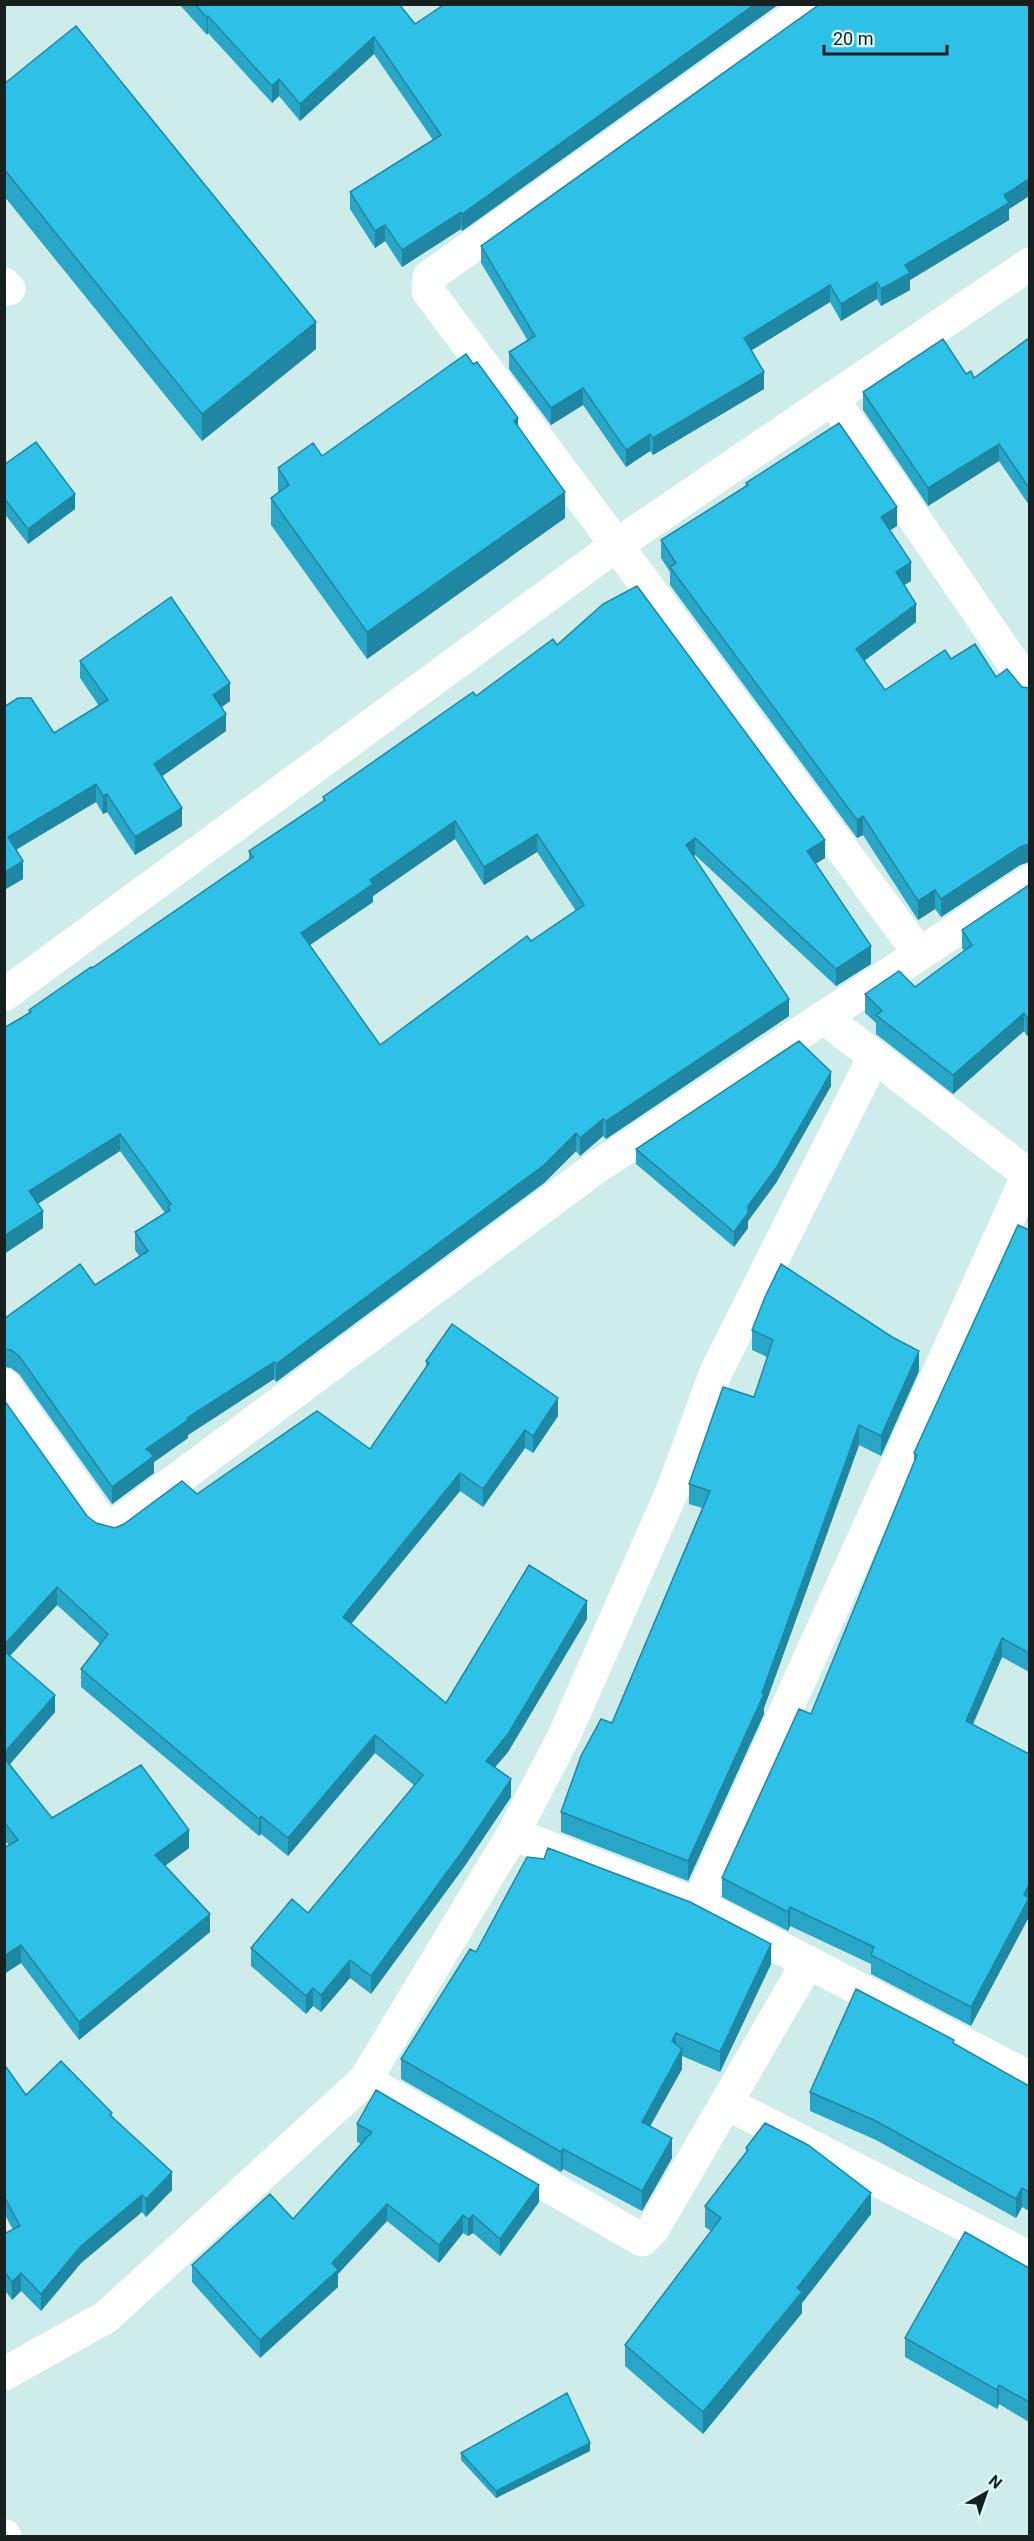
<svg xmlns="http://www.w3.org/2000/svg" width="1034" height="2541" viewBox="0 0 1034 2541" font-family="Roboto,sans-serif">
<rect width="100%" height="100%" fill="#ceece9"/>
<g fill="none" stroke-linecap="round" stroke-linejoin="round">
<path stroke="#fff" stroke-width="33" d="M812 4 429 277 428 291 919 953
M4 284 9 289
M832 398 1030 688
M4 995 615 546 1030 264
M823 1017 1030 1176
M4 1385 102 1523 113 1527 594 1169 1030 881
M513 1834 698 1905 1030 2078
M698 1905 1028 1175
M365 2080 642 2240 653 2229 808 1962
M726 2103 1030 2258
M4 2374 106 2317 365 2080 513 1834 564 1736 673 1489 716 1372 874 1057"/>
<path stroke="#fff" stroke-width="33" d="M4 2536H5"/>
</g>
<path fill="#27a6c7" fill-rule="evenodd" d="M179 4H399L415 24 779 4 462 231 461 229 402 267 385 241 375 248 350 209V192L433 140 374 54 300 121 279 96 272 103 208 33 207 35Z
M1029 4V196L1009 209V220L910 280V290L881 306 877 299 841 321 830 302 751 350 764 389 653 455 650 451 626 467 583 405 551 425 509 369V352L528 341 481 263V246Z
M4 84 316 349 202 441 4 196Z
M1029 338V505L999 461 928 506 863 410V392L966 374 974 378Z
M518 427 565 518 367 659 271 525V498L278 494V468L322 456Z
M4 465 75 509 28 544 4 513Z
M746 483 897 526 890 530 911 581 904 585 916 622 864 661 885 690 951 659 996 677 1022 687 1029 688V862L1020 865 941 917 935 909 918 920 863 835 857 838 670 585V572L661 558V540L746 486Z
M557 645 825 858 815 864 871 964 836 986 695 855 694 856 789 1016 606 1139 603 1136 580 1156 576 1151 544 1183 276 1382 274 1379 188 1435V1438L154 1462V1473L112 1504 19 1374 11 1368 4 1367V1319L95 1285 139 1256 135 1250V1232L165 1213 120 1151 38 1204 43 1228 4 1254V1028L29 1013V1010L92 968 249 860V851L323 801V797L476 696ZM455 839 484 885 537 852 576 911 380 1045 310 945 373 902V896Z
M80 661 230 701 222 707 226 731 162 776 182 826 135 855 107 812 103 814 96 802 16 850 23 879 4 890V707L54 733 99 706 80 678Z
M1029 885 1027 1036 1024 1031 953 1094 876 1034V1023L865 1013V994L915 987 964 951 962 948V930Z
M831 1086 776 1183 748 1221V1228L734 1247 636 1164V1149Z
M1029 1230V1672L1002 1657 973 1724 971 2026 871 1974V1964L790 1926 788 1931 722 1897V1878L811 1714 914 1463V1453Z
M752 1330 919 1371 881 1456 859 1445 764 1708V1714L688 1881 561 1832V1812L612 1723 702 1508 689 1504V1484L754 1397 767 1357 752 1350Z
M426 1361 558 1416 533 1453 525 1448 483 1507 460 1491 351 1624 446 1703 587 1619 508 1752 495 1767 511 1797 464 1867 371 1994 350 1978 321 2012 313 2006 306 2014 251 1966V1948L308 1913 415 1786 375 1753 288 1856 261 1834 259 1836 81 1687V1669L100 1644 57 1605 10 1656 55 1712 10 1764 52 1818 189 1848 165 1866 210 1932 79 2040 21 1963 4 1974V1848L9 1845 4 1840V1400L87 1516 96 1523 115 1528 197 1494 370 1449 426 1368Z
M476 1952 771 1964 720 2072 682 2056V2069L650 2126 672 2158 642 2211 563 2169 561 2172 401 2079V2059Z
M954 2044 1029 2086V2211L1022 2207 1016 2218 876 2140 810 2111V2092Z
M4 2064 26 2095 112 2116 172 2190 146 2217 142 2212 81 2263 41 2311 21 2291 12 2300 4 2289V2234L13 2230 4 2213Z
M357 2124 539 2202 500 2256 473 2233 468 2236 463 2233 439 2263 387 2221 338 2274V2287L260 2358 192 2282V2265L293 2219 361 2144 357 2142Z
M746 2148 871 2214 802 2303V2313L703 2434 625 2366V2345L711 2231 705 2227V2206L746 2153Z
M1029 2268V2422L999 2404 997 2409 905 2357V2338Z
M590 2451 496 2498 461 2460V2453Z"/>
<path fill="#2087a2" d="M755 4H779L462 231V214Z
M208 16V33L207 35V18Z
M374 37V54L300 121V104Z
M279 79V96L272 103V86Z
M1029 179V196L1009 209V220L910 280V290L881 306V289L905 265 1004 195Z
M461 212V229L402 267V250Z
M385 225V241L375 248V231Z
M877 282V299L841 321V304Z
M830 285V302L744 355V338Z
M316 322V349L202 441V414Z
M764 372V389L653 455V438Z
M583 388V405L551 425V408Z
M518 418V444L514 421Z
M650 434V451L626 467V450Z
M999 444V461L928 506V488Z
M565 492V518L367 659V632Z
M75 494V509L28 544V529Z
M897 507V526L881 536V517Z
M911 562V581L896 590V572Z
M916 604V622L856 667V649Z
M230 683V701L213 713V695Z
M226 714V731L154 782V764Z
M96 784V802L8 854V837Z
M107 794V812L103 814V796Z
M182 808V826L135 855V837Z
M863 816V835L857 838V820Z
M455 821V839L373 896V902L301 951V933L370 880Z
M537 834V852L484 885V867Z
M695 838V855L686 863V845Z
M825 840V858L807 869V851Z
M1029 844V862L1020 865 941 917V899L1020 847Z
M23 861V879L4 890V873Z
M935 890V909L918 920V901Z
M871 946V964L836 986V969Z
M789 999V1016L606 1139V1121Z
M1024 1013V1031L953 1094V1075Z
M1029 1016V1034L1027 1036V1018Z
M831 1072V1086L776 1183 748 1221V1228L734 1247V1232L748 1206Z
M603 1119V1136L580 1156V1138Z
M576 1133V1151L544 1183 276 1382V1364Z
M120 1134V1151L29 1209V1191Z
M43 1211V1228L4 1254V1236Z
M919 1351V1371L881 1456V1436Z
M274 1362V1379L188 1435V1438L154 1462V1473L112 1504V1487L146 1449 187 1418Z
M558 1398V1416L533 1453V1436Z
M859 1425V1445L764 1708V1714L688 1881V1861L762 1693Z
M525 1430V1448L483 1507V1489Z
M460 1473V1491L343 1634V1617Z
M57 1587V1605L4 1662V1645Z
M587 1601V1619L508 1752 486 1778V1761Z
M1002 1638V1657L966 1740V1721Z
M55 1695V1712L4 1771V1753Z
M375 1735V1753L288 1856V1838Z
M511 1779V1797L464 1867 371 1994V1976Z
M261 1816V1834L259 1836V1819Z
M189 1830V1848L155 1873V1855Z
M1029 1884V1917L971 2026V2007Z
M790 1907V1926L788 1931V1912Z
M210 1914V1932L79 2040V2022Z
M771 1944V1964L720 2072V2052Z
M21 1945V1963L4 1974V1956Z
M350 1960V1978L321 2012V1995Z
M313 1988V2006L306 2014V1996Z
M676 2033V2053L672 2041Z
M682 2049V2069L642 2141V2122Z
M672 2138V2158L642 2211V2191Z
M563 2149V2169L561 2172V2152Z
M172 2172V2190L146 2217V2199Z
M539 2185V2202L500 2256V2239Z
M1022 2188V2207L1016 2218V2199Z
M871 2193V2214L802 2303V2313L703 2434V2412L797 2288Z
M142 2195V2212L81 2263 41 2311V2294L81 2246Z
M387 2204V2221L338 2274V2287L260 2358V2340Z
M463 2215V2233L439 2263V2245Z
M473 2215V2233L468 2236V2219Z
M21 2273V2291L12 2300V2282Z
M999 2385V2404L997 2409V2390Z
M590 2443V2451L496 2498V2491Z"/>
<path fill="#2dc1e7" stroke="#2087a2" stroke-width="1.5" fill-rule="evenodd" d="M195 4H399L415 24 445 4H755L462 214 461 212 402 250 385 225 375 231 350 192 441 135 374 37 300 104 279 79 272 86 208 16 207 18Z
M820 4H1029V179L1004 195 1009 203 905 265 910 273 881 289 877 282 841 304 830 285 744 338 764 372 653 438 650 434 626 450 583 388 551 408 509 352 535 336 481 246Z
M76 26 316 322 202 414 4 169V84Z
M1029 338V488L999 444 928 488 863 392 943 339 966 374 971 371 974 378Z
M466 354 473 364 477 362 518 418 514 421 565 492 367 632 271 498 289 485 278 468 313 443 322 456Z
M839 423 897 507 881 517 911 562 896 572 916 604 856 649 885 690 945 650 951 659 975 644 996 677 1007 669 1022 687 1029 688V844L1020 847 941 899 935 890 918 901 863 816 857 820 670 567 676 563 661 540 748 485 746 483Z
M36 442 75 494 28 529 4 498V465Z
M637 586 825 840 807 851 871 946 836 969 695 838 686 845 789 999 606 1121 603 1119 580 1138 576 1133 544 1165 276 1364 274 1362 187 1418 188 1420 146 1449 154 1456 112 1487 19 1356 11 1350 4 1349V1319L80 1264 95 1285 148 1251 135 1232 170 1210 168 1207 171 1204 120 1134 29 1191 43 1211 4 1236V1028L31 1012 29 1010 91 967 92 968 253 857 249 851 325 800 323 797 473 692 476 696 553 639 557 645 603 604ZM455 821 484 867 537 834 584 905 531 941 527 936 380 1045 301 933 373 884 370 880Z
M171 597 230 683 213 695 226 714 154 764 182 808 135 837 107 794 103 796 96 784 8 837 23 861 4 873V707L18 698H31L54 733 108 700 80 661Z
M1029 885V1016L1027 1018 1024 1013 953 1075 876 1015 882 1011 865 994 899 971 915 987 972 945 962 930Z
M799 1041 831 1072 776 1168 748 1206V1213L734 1232 636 1149Z
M1018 1225 1029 1230V1653L1002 1638 966 1721 1029 1754V1884L1024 1895 1029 1898 971 2007 871 1955 874 1947 790 1907 788 1912 722 1878 799 1709 811 1714 917 1455 914 1453Z
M781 1264 892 1337 919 1351 881 1436 859 1425 762 1693 764 1694 688 1861 561 1812 581 1756 601 1719 612 1723 710 1491 689 1484 723 1387 754 1397 773 1340 752 1330 765 1297Z
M452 1324 558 1398 533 1436 525 1430 483 1489 460 1473 343 1617 446 1703 529 1565 587 1601 508 1734 486 1761 511 1779 464 1849 371 1976 350 1960 321 1995 313 1988 306 1996 251 1948 292 1899 308 1913 423 1775 375 1735 288 1838 261 1816 259 1819 81 1669 108 1634 57 1587 4 1645V1400L87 1516 96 1523 115 1528 124 1524 182 1481 197 1494 317 1411 370 1449 429 1363 426 1361Z
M4 1651 55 1695 4 1753Z
M4 1758 52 1818 141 1765 189 1830 155 1855 210 1914 79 2022 21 1945 4 1956V1848L18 1840 4 1822Z
M548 1848 690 1902 771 1944 720 2052 676 2033 672 2041 682 2049 642 2122 672 2138 642 2191 563 2149 561 2152 401 2059 470 1949 476 1952 527 1857 544 1859Z
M856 1989 954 2040 953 2043 1029 2086V2192L1022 2188 1016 2199 876 2121 810 2092Z
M61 2061 112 2113 110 2115 172 2172 146 2199 142 2195 81 2246 41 2294 21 2273 12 2282 4 2271V2234L20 2226 4 2196V2064L26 2095Z
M376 2090 539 2185 500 2239 473 2215 468 2219 463 2215 439 2245 387 2204 332 2263 338 2270 260 2340 192 2265 270 2194 293 2219 372 2132 357 2124Z
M765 2123 808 2145 871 2193 797 2288 802 2292 703 2412 625 2345 721 2218 705 2206 748 2150 746 2148Z
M965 2232 1029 2268V2402L999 2385 997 2390 905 2338Z
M567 2393 590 2443 496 2491 461 2453Z"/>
<rect width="1034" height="2541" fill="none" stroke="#15201f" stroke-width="12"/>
<g transform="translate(986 2493) rotate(40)" stroke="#dbfaf7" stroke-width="4.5" paint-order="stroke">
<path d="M0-4.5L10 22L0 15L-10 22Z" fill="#15201f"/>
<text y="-9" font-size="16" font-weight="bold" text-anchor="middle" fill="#15201f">N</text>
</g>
<path d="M824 45v9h123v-9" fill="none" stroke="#15201f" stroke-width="3"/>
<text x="833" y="45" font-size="18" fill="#15201f" stroke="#dbfaf7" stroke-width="4.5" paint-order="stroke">20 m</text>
</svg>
